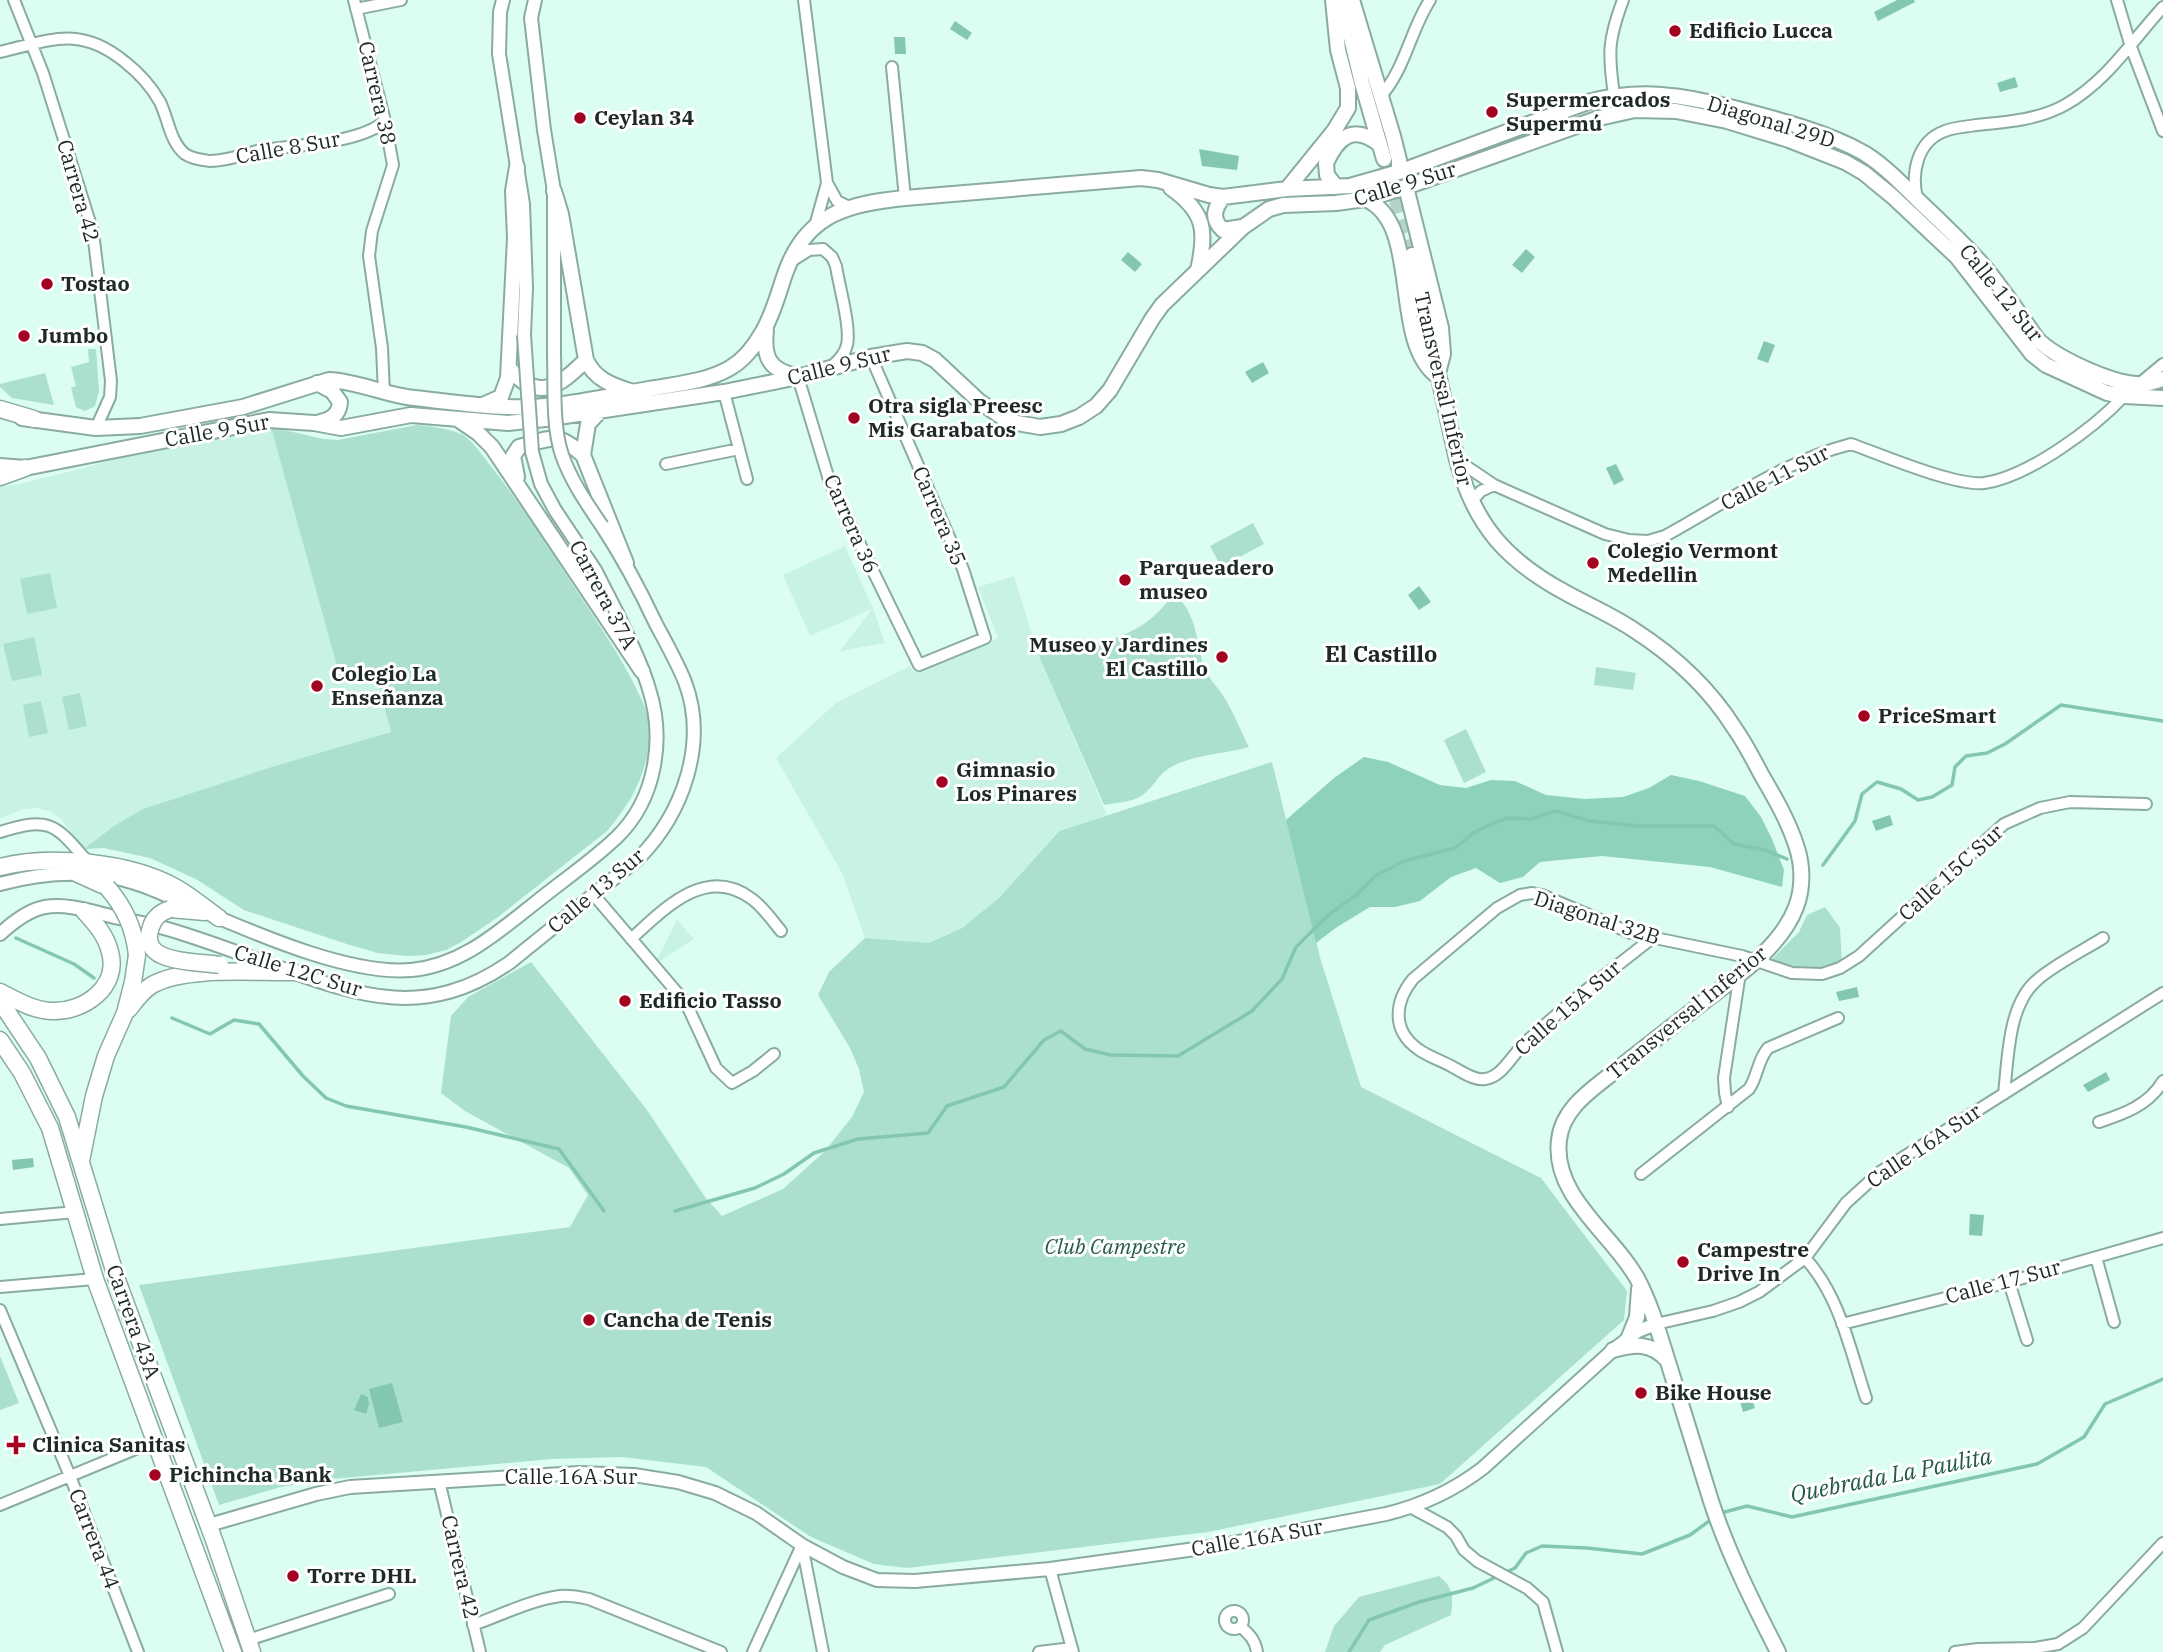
<svg xmlns="http://www.w3.org/2000/svg" width="2163" height="1652" viewBox="0 0 2163 1652" font-family="'IBM Plex Serif',serif">
<rect width="100%" height="100%" fill="#dbfdf2"/>
<path fill="#c8f3e4" d="M417 425 427 426 463 435 478 449 514 495 619 658 640 696 647 715 648 736 646 758 640 780 632 798 607 831 498 917 461 942 446 950 426 955 408 956 378 953 347 944 244 910 196 879 150 858 104 848 84 849 61 819 50 811 36 808 24 809 0 818V486L20 484 84 468 142 451 271 427 323 439 338 440Z
M845 546 873 608 885 643 840 651 872 609 810 636 783 575Z
M1014 576 1038 654 1107 815 1058 831 999 898 962 928 929 943 865 938 842 873 776 758 836 703 910 666 914 672 998 638 978 587Z
M677 920 694 939 654 965Z"/>
<path fill="#abe0ce" d="M88 349H96L99 391 95 406 85 411 76 407 71 388 76 386 71 367 89 362Z
M45 373 54 405 12 398 0 387V384Z
M417 425C428 426 453 429 463 435 473 441 481 454 488 463 517 499 542 537 567 576 589 610 613 644 632 680 637 691 644 702 647 714 658 755 633 801 607 831L498 917 461 942 446 950 426 955 408 956 378 953 347 944 244 910 196 879 150 858 104 848 84 849 114 826 143 809 275 766 391 732 375 669 340 677 271 427 323 439 338 440Z
M1253 523 1264 544 1221 567 1210 546Z
M50 573 57 608 27 614 20 579Z
M1173 594C1197 610 1196 643 1204 667 1208 678 1216 685 1222 694 1233 710 1240 730 1249 747 1225 754 1196 754 1173 766 1157 774 1155 787 1141 796 1132 802 1115 803 1104 805L1038 654C1093 643 1139 644 1173 594Z
M34 637 42 675 12 681 3 644Z
M1596 667 1636 673 1633 690 1594 685Z
M80 693 87 726 69 730 62 697Z
M41 701 48 733 29 737 23 705Z
M1466 729 1486 772 1464 783 1444 740Z
M1272 762 1321 961 1361 1087 1541 1178 1627 1291 1624 1320 1440 1484 1208 1532 907 1568 874 1564 811 1537 706 1467 622 1457 551 1459 321 1480 281 1487 219 1505 139 1285 570 1227 588 1195 569 1168 465 1111 441 1093 451 1016 468 997 531 962 647 1110 705 1197 722 1216 783 1189 825 1151 852 1117 864 1092 859 1069 850 1048 818 995 829 972 865 938 929 943 962 928 999 898 1059 831Z
M1825 907 1840 928 1842 963 1819 970 1791 966 1772 959 1799 932 1807 915Z
M0 1356 19 1403 0 1410Z
M1439 1576C1454 1589 1453 1595 1451 1615L1385 1645 1380 1652H1325L1334 1626 1359 1597Z"/>
<path fill="#8ed2bd" d="M1364 757 1388 762 1440 785 1466 788 1491 780 1515 781 1546 795 1585 799 1623 797 1649 788 1671 775 1699 781 1745 796 1761 817 1772 839 1784 870 1782 887 1710 867 1602 856 1540 862 1523 877 1500 883 1476 868 1451 877 1420 901 1395 907H1370L1337 927 1316 943 1286 820 1334 778Z"/>
<path fill="#83c7b2" d="M1897 0H1914L1915 2 1878 21 1874 12Z
M955 21 972 33 967 40 950 29Z
M894 37H905L906 54H895Z
M2015 77 2018 87 2000 92 1997 83Z
M1199 149 1239 156 1237 170 1202 166Z
M1526 249 1535 257 1522 273 1512 265Z
M1128 252 1142 264 1135 272 1121 260Z
M1764 341 1775 345 1768 363 1757 359Z
M1263 362 1269 373 1252 383 1245 372Z
M1616 464 1624 480 1614 485 1606 468Z
M1419 586 1431 602 1419 610 1408 595Z
M1890 815 1893 825 1876 831 1872 821Z
M1857 987 1859 997 1839 1001 1836 992Z
M2106 1072 2110 1080 2088 1092 2083 1085Z
M33 1158 34 1167 13 1170 12 1160Z
M1970 1214 1984 1215 1982 1236 1969 1235Z
M392 1383 403 1422 379 1428 369 1389Z
M1748 1387 1755 1408 1743 1412 1737 1390Z
M361 1394 368 1397 369 1404 366 1414 354 1410Z"/>
<g fill="none" stroke-linecap="round" stroke-linejoin="round">
<path stroke="#83c7b2" stroke-width="3.5" d="M1823 865 1855 821 1862 794 1877 782 1901 789 1918 800 1932 797 1952 785 1955 767 1966 756 1987 753 2005 744 2061 705 2163 721
M16 938 74 964 94 978
M172 1018 210 1034 234 1020 259 1024 303 1076 326 1098 346 1106 466 1127 559 1149 604 1211
M675 1211 755 1188 784 1174 814 1153 858 1139 928 1133 947 1106 1004 1087 1044 1040 1061 1031 1085 1049 1111 1055 1178 1056 1252 1011 1282 979 1296 947 1327 916 1356 895 1375 876 1404 861 1455 848 1476 831 1507 818 1531 819 1555 811 1590 821 1635 826H1714L1734 844 1765 850 1787 859
M1721 1513 1747 1506 1792 1517 2037 1464 2084 1437 2105 1404 2163 1379
M1349 1652 1369 1620 1419 1602 1473 1588 1515 1568 1526 1553 1542 1546 1587 1548 1642 1554 1690 1535 1712 1519"/>
<path stroke="#b5d3c9" stroke-width="14" stroke-dasharray="14 7" stroke-linecap="butt" d="M1384 159 1412 255"/>
<defs>
<path id="minor" d="M14 0 43 73 93 232 111 381 110 397 96 428
M354 0 385 121 393 165 372 231 369 256 382 348 384 393
M804 0 827 183 837 201 849 207
M2117 0 2131 47 2163 131
M356 9 401 0
M0 52C51 40 80 25 125 62 139 73 151 86 160 102 168 118 170 142 185 154 192 159 202 160 210 161 227 161 242 155 257 151 291 145 360 144 385 121
M892 67 905 198
M1614 95C1608 53 1608 40 1623 0
M1381 96C1406 67 1410 31 1430 0
M1917 198C1911 173 1917 141 1945 131 1955 127 1966 127 1976 125 2006 122 2038 120 2065 105 2107 81 2131 42 2163 7
M815 226 827 183
M790 262 809 250 823 249 832 257 836 266C839 286 851 327 847 345 845 354 838 361 831 367
M798 377 830 483 919 665 985 638 963 569 871 357
M2139 384 2163 364
M724 392 747 479
M1457 460 1494 485 1605 534 1629 540 1648 541 1665 536C1725 503 1784 461 1851 444 1882 455 1954 486 1984 483 2028 477 2094 428 2124 396
M666 464 739 449
M1471 502 1481 491 1494 485
M0 832C52 815 56 826 89 863
M593 894 686 1003 716 1068 732 1083 753 1071 774 1054
M631 939C664 909 706 864 752 899 763 907 772 920 781 931
M1651 939C1608 973 1564 1006 1524 1044 1512 1055 1502 1077 1485 1079 1474 1081 1461 1071 1451 1066 1440 1060 1427 1056 1418 1049 1391 1030 1395 1001 1413 979L1497 908 1520 895 1532 893 1542 895 1631 933 1742 956 1792 973 1822 974 1840 968 1859 956 2004 824 2040 808 2070 802 2146 804
M2004 1094C2008 1059 2008 1007 2035 982 2050 967 2084 950 2103 938
M1728 1107 1725 1093 1724 1078 1740 973
M2099 1122C2124 1114 2149 1105 2163 1081
M1641 1174 1749 1089C1758 1076 1757 1061 1768 1048L1838 1018
M0 1219 75 1212
M2096 1257 2114 1322
M1805 1258C1840 1296 1850 1350 1866 1398
M2009 1282 2027 1340
M0 1287 95 1279
M0 1310 70 1476 138 1652
M1656 1324 1713 1311 1739 1302 1759 1292 1805 1258 1846 1203 1880 1172 2163 993
M1842 1324 2009 1282 2163 1238
M439 1481 480 1652
M0 1505 155 1441
M1412 1508 1447 1527 1456 1536 1464 1550 1477 1561 1527 1588 1543 1602 1557 1652
M802 1545 823 1652
M1050 1569 1073 1652
M1225 1620a9 9 0 1 1 18 0a9 9 0 1 1-18 0Z
M473 1625C501 1615 531 1600 560 1596 570 1595 580 1597 589 1599L721 1652
M1241 1627C1250 1635 1255 1640 1257 1652
M248 1640 389 1594
M753 1652 802 1545
M1039 1652 1072 1648
M1955 1652 1978 1649 2035 1648 2058 1644 2083 1628 2163 1543"/>
<path id="tertiary" d="M503 0 500 12 499 54 523 204 526 287 524 335
M535 0 531 18 544 130 554 191V353
M0 884C45 872 90 869 135 883 155 889 176 900 195 908
M212 915C266 938 353 975 411 970 460 966 497 933 535 903 562 881 592 861 617 837 656 799 665 739 649 689 642 664 629 639 618 615
M0 934C13 922 28 910 45 907 69 903 96 913 119 918 136 922 154 925 171 930 201 939 231 950 261 961 352 993 420 1024 509 963L639 858C683 813 708 743 685 682 677 662 666 643 656 624 640 590 623 558 602 526
M209 1525 316 1494 350 1487 579 1473 634 1475 678 1482 715 1493 756 1513 802 1545 843 1567 877 1580 915 1581 1050 1569 1217 1546 1386 1514C1423 1505 1453 1491 1483 1468L1613 1350 1638 1331 1656 1324"/>
<path id="secondary" d="M1342 0 1362 83 1384 159
M1352 0 1393 136 1399 160V172
M1336 187 1327 175 1326 163C1338 137 1353 124 1379 144
M1406 187 1441 328 1443 354 1438 373
M1171 188C1205 212 1207 231 1198 270
M1287 189 1334 131 1348 108V88L1338 50 1333 0
M554 191 561 214 586 360C595 379 611 385 630 391
M1223 197C1214 209 1211 219 1223 230L1242 227
M1365 199C1422 222 1390 339 1436 375
M1412 255 1457 460C1475 527 1508 562 1568 594 1590 606 1613 616 1634 630 1673 655 1710 689 1735 729 1745 743 1753 759 1761 774 1775 798 1789 822 1797 848 1803 867 1803 889 1796 907 1780 950 1731 980 1697 1007 1669 1029 1641 1050 1614 1072 1591 1090 1562 1109 1559 1140 1552 1197 1614 1235 1638 1280 1652 1307 1660 1337 1669 1365 1683 1410 1697 1456 1711 1501 1728 1553 1753 1603 1778 1652
M766 330C763 357 769 370 796 376
M510 369C539 403 559 386 586 360
M483 405 501 397 508 378 515 238 513 191 517 167
M601 410 588 424 583 455 626 563
M22 418 96 428 140 426 243 407 329 380C355 381 381 393 407 397 440 401 474 406 507 407 554 409 602 397 649 389 676 384 706 382 730 368 744 360 754 347 762 333 773 315 778 294 785 274 806 213 848 204 905 198L1141 178 1158 180 1209 195 1223 197 1287 189 1350 186 1399 172 1588 102C1640 88 1682 95 1734 108 1776 119 1827 132 1864 153 1885 166 1903 185 1920 202 1943 224 1967 246 1987 270 2005 292 2021 316 2037 339 2056 358 2109 382 2136 384 2145 385 2154 382 2163 379
M459 420 478 433 492 447 642 671
M317 423C330 420 339 416 340 402L332 391 317 383
M0 466 25 468 269 420 314 423 341 428 411 415 508 423 545 419 724 392 798 377 871 357 907 351 922 353 935 360 980 402 1002 417 1017 423 1040 427 1061 424 1079 417 1096 406 1110 390 1152 319 1162 305 1243 227 1269 209 1283 205 1336 203 1365 199 1406 187 1599 118 1635 110 1676 111 1727 121 1789 140 1845 162 1864 173 1892 196 1957 257 2032 354 2046 365 2107 393 2124 396 2163 398
M517 477 513 456 519 447C552 438 556 431 583 455
M1629 1337 1637 1317 1639 1289
M1613 1350C1634 1344 1651 1342 1667 1360"/>
<path id="primary" d="M0 409 34 419
M0 477 25 468
M0 867C50 854 129 862 175 887 191 896 205 908 219 918
M76 873 107 887
M170 909 205 912
M0 992C16 1000 32 1010 51 1011 83 1013 120 987 110 952 106 935 95 923 84 911
M0 1001 38 1058 67 1117 117 1280 214 1540 252 1652
M129 1009C136 1000 142 991 152 985 185 966 255 973 294 972
M0 1040 22 1073 50 1128 95 1279 233 1652
M81 1161 94 1096 106 1056 125 1013 133 982 137 955"/>
</defs>
<use href="#minor" stroke="#8aaba0" stroke-width="14"/>
<use href="#tertiary" stroke="#8aaba0" stroke-width="16"/>
<use href="#secondary" stroke="#8aaba0" stroke-width="18"/>
<use href="#primary" stroke="#8aaba0" stroke-width="19"/>
<use href="#minor" stroke="#fff" stroke-width="10"/>
<use href="#tertiary" stroke="#fff" stroke-width="12"/>
<use href="#secondary" stroke="#fff" stroke-width="14"/>
<use href="#primary" stroke="#fff" stroke-width="16"/>
<defs>
<path id="tertiary-bridge" d="M524 335 532 452 541 484 555 510 595 570 618 615
M554 353C555 384 552 426 562 455 571 481 587 504 602 526"/>
<path id="primary-bridge" d="M107 887C125 908 134 928 137 955
M170 909C161 912 154 917 151 927 137 965 197 961 220 965"/>
</defs>
<use href="#tertiary-bridge" stroke="#8aaba0" stroke-width="16" stroke-linecap="butt"/>
<use href="#primary-bridge" stroke="#8aaba0" stroke-width="19" stroke-linecap="butt"/>
<use href="#tertiary-bridge" stroke="#fff" stroke-width="12"/>
<use href="#primary-bridge" stroke="#fff" stroke-width="16"/>
</g>
<g fill="#a20320" stroke="#fff" stroke-width="2.5">
<circle cx="1675" cy="31" r="7"/>
<circle cx="1492" cy="112" r="7"/>
<circle cx="580" cy="118" r="7"/>
<circle cx="47" cy="284" r="7"/>
<circle cx="24" cy="336" r="7"/>
<circle cx="854" cy="418" r="7"/>
<circle cx="1593" cy="563" r="7"/>
<circle cx="1125" cy="580" r="7"/>
<circle cx="1222" cy="657" r="7"/>
<circle cx="317" cy="686" r="7"/>
<circle cx="1864" cy="716" r="7"/>
<circle cx="942" cy="782" r="7"/>
<circle cx="625" cy="1001" r="7"/>
<circle cx="1683" cy="1262" r="7"/>
<circle cx="589" cy="1320" r="7"/>
<circle cx="1641" cy="1393" r="7"/>
<path d="M12.5 1434.5h7v7h7v7h-7v7h-7v-7h-7v-7h7z"/>
<circle cx="155" cy="1475" r="7"/>
<circle cx="293" cy="1576" r="7"/>
</g>
<g text-anchor="middle" stroke-width="6" stroke-linejoin="round" paint-order="stroke">
<g font-size="21" font-weight="bold" fill="#1d2a26" stroke="#fff" text-anchor="start">
<text x="1689" y="38">Edificio Lucca</text>
<text x="1506" y="107">Supermercados<tspan x="1506" dy="24">Supermú</tspan></text>
<text x="594" y="125">Ceylan 34</text>
<text x="61" y="291">Tostao</text>
<text x="38" y="343">Jumbo</text>
<text x="868" y="413">Otra sigla Preesc<tspan x="868" dy="24">Mis Garabatos</tspan></text>
<text x="1607" y="558">Colegio Vermont<tspan x="1607" dy="24">Medellin</tspan></text>
<text x="1139" y="575">Parqueadero<tspan x="1139" dy="24">museo</tspan></text>
<text x="1208" y="652" text-anchor="end">Museo y Jardines<tspan x="1208" dy="24">El Castillo</tspan></text>
<text x="331" y="681">Colegio La<tspan x="331" dy="24">Enseñanza</tspan></text>
<text x="1878" y="723">PriceSmart</text>
<text x="956" y="777">Gimnasio<tspan x="956" dy="24">Los Pinares</tspan></text>
<text x="639" y="1008">Edificio Tasso</text>
<text x="1697" y="1257">Campestre<tspan x="1697" dy="24">Drive In</tspan></text>
<text x="603" y="1327">Cancha de Tenis</text>
<text x="1655" y="1400">Bike House</text>
<text x="32" y="1452">Clinica Sanitas</text>
<text x="169" y="1482">Pichincha Bank</text>
<text x="307" y="1583">Torre DHL</text>
</g>
<g font-size="21" fill="#1d2a26" stroke="#fff">
<text transform="translate(377 93) rotate(77)" y="7">Carrera 38</text>
<text transform="translate(1771 122) rotate(17)" y="7">Diagonal 29D</text>
<text transform="translate(288 148) rotate(-10)" y="7">Calle 8 Sur</text>
<text transform="translate(1405 184) rotate(-17)" y="7">Calle 9 Sur</text>
<text transform="translate(78 191) rotate(74)" y="7">Carrera 42</text>
<text transform="translate(2001 293) rotate(51)" y="7">Calle 12 Sur</text>
<text transform="translate(839 366) rotate(-14)" y="7">Calle 9 Sur</text>
<text transform="translate(1443 389) rotate(77)" y="7">Transversal Inferior</text>
<text transform="translate(217 431) rotate(-10)" y="7">Calle 9 Sur</text>
<text transform="translate(1775 478) rotate(-27)" y="7">Calle 11 Sur</text>
<text transform="translate(939 516) rotate(67)" y="7">Carrera 35</text>
<text transform="translate(851 524) rotate(66)" y="7">Carrera 36</text>
<text transform="translate(603 595) rotate(62)" y="7">Carrera 37A</text>
<text transform="translate(1951 873) rotate(-42)" y="7">Calle 15C Sur</text>
<text transform="translate(596 891) rotate(-40)" y="7">Calle 13 Sur</text>
<text transform="translate(1597 918) rotate(18)" y="7">Diagonal 32B</text>
<text transform="translate(298 971) rotate(17)" y="7">Calle 12C Sur</text>
<text transform="translate(1568 1008) rotate(-41)" y="7">Calle 15A Sur</text>
<text transform="translate(1687 1013) rotate(-39)" y="7">Transversal Inferior</text>
<text transform="translate(1924 1146) rotate(-34)" y="7">Calle 16A Sur</text>
<text transform="translate(2003 1282) rotate(-15)" y="7">Calle 17 Sur</text>
<text transform="translate(133 1322) rotate(70)" y="7">Carrera 43A</text>
<text x="571" y="1484">Calle 16A Sur</text>
<text transform="translate(1257 1538) rotate(-10)" y="7">Calle 16A Sur</text>
<text transform="translate(94 1539) rotate(69)" y="7">Carrera 44</text>
<text transform="translate(460 1567) rotate(77)" y="7">Carrera 42</text>
</g>
<g font-size="21" font-style="italic" fill="#245a4c" stroke="#fff">
<text x="1115" y="1254">Club Campestre</text>
</g>
<g font-size="23" font-weight="bold" fill="#1d2a26" stroke="#fff">
<text x="1381" y="662">El Castillo</text>
</g>
<g font-size="23" font-style="italic" fill="#215849" stroke="#fff">
<text transform="translate(1891 1475) rotate(-11)" y="8">Quebrada La Paulita</text>
</g>
</g>
</svg>
